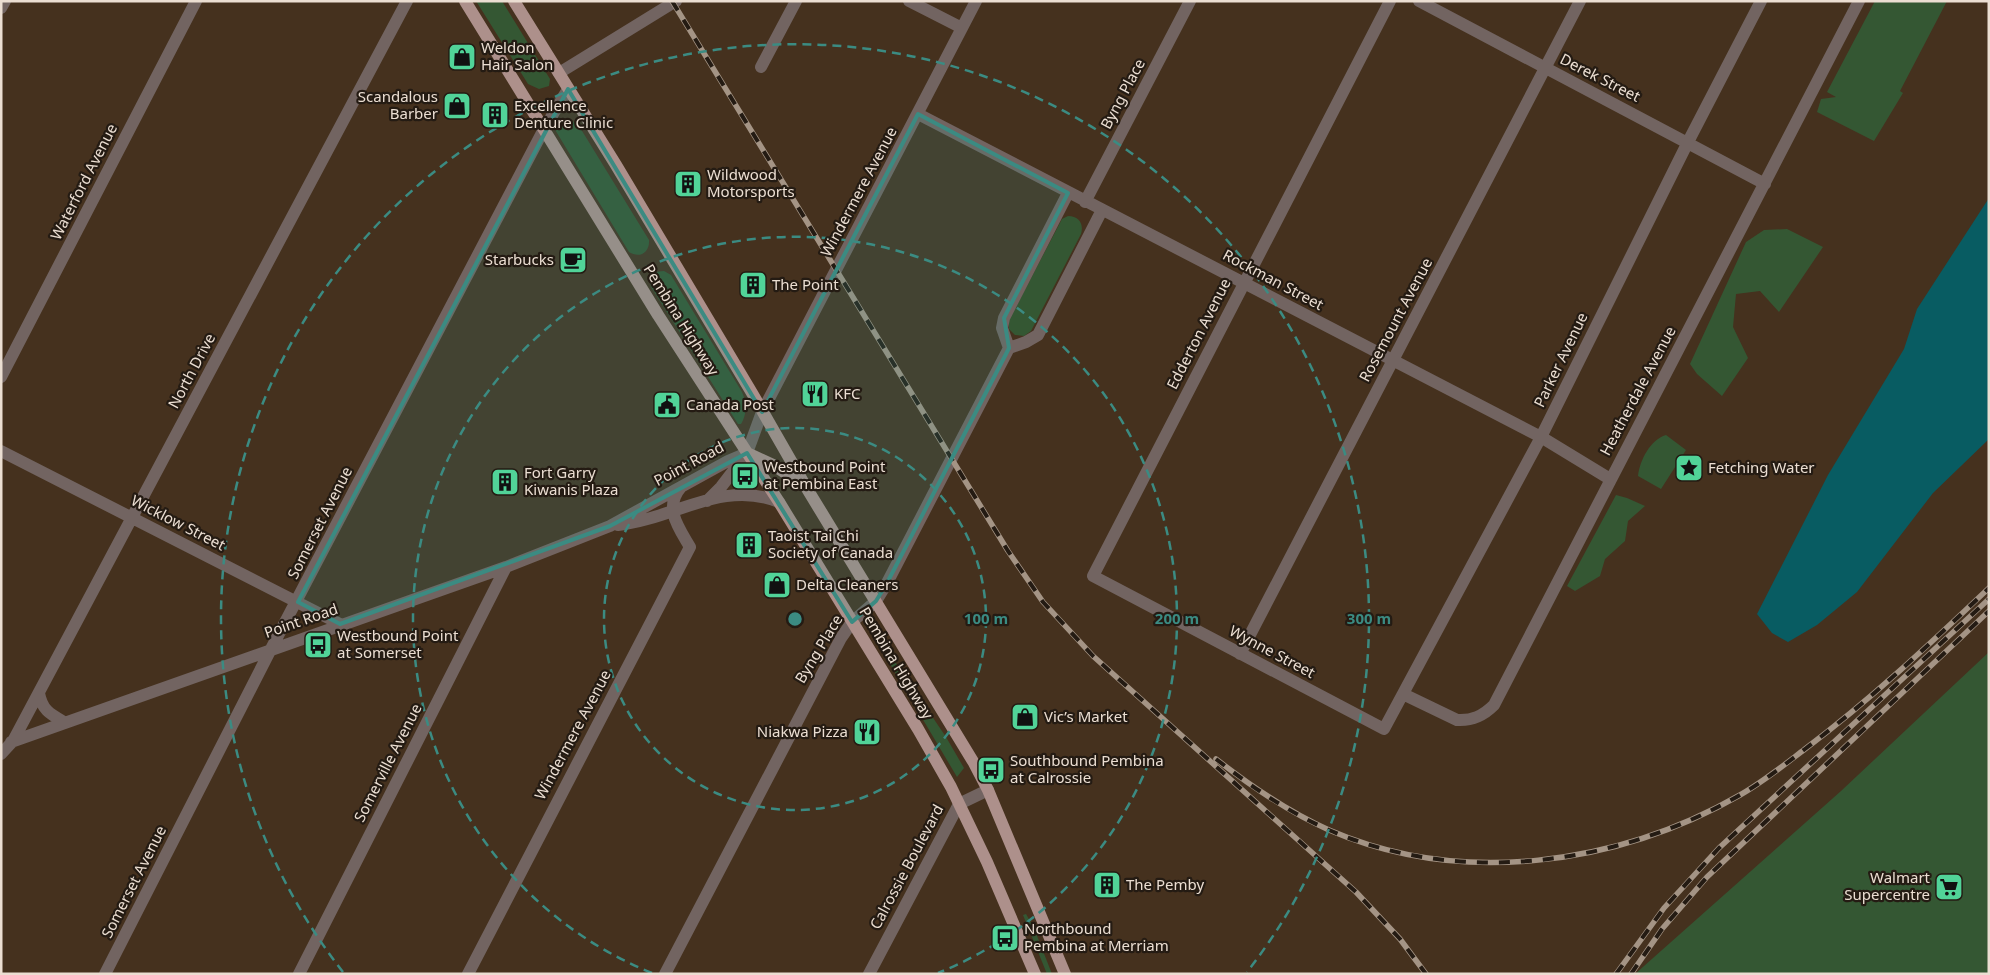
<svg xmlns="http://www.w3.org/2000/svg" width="1990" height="975" viewBox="0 0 1990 975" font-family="'Noto Sans',sans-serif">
<rect width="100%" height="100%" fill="#45311e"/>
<path fill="#345733" d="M476 1H502L550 79 549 86 539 89 528 84Z
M1875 1H1947L1900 91 1903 93 1874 141 1817 112 1821 99 1836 97 1827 92Z
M556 119 571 120 579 126 649 240C650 252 640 259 629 252L554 128Z
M1068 216C1079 216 1084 224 1081 234L1031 331 1024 336 1015 335 1009 329V320L1062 219Z
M1787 229 1823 247 1779 312 1760 291 1736 294 1733 327 1748 358 1722 396 1697 374 1690 364 1746 242 1764 230Z
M664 271 671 275 742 392C747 403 747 414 741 424H738L651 287C649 277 654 271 664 271Z
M1666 435 1686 450 1661 489 1638 476C1640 460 1650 440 1666 435Z
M1616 495 1627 498 1645 506 1628 521 1625 541 1605 559 1600 576 1575 591 1567 586Z
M877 635 946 737 964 768 957 777 874 637Z
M1989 652V974H1635L1841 791Z
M1026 914 1034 928 1052 974H1047L1023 915Z"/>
<path fill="#085c62" d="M1989 198V439L1933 493 1857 592 1817 625 1788 642 1772 633 1757 614 1828 475 1904 349 1917 309Z"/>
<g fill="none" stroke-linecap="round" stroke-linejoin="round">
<path stroke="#726461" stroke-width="12" d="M909 1 962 28
M1390 1 1093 576 1384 729 1541 437 1688 142 1761 1
M1419 1 1765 184
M1 8 5 1
M761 67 796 1
M559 73 676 1
M918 114 1541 437 1610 479
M1085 202 1190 1
M1009 348 1026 342 1038 335 1102 210
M1 377 196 1
M1 451 340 624
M707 501 721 487 747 453 762 412 976 1
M618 525C674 519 722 479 779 502
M1240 654 1580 1
M39 693C42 710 50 714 64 722
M1403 694 1457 720C1472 721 1483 716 1494 705L1859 1
M11 742 506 567 610 526 728 461 747 453
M1 754 13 741 407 1
M105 974 271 649 544 129 568 89
M299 974 506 567
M468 974 690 547C679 528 663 508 681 487
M665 974 841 638 852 622 876 601 887 583 1009 348 1002 328 1004 318 1068 193
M869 974 959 804 988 790"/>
<path stroke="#ad908b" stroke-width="12" d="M465 1 658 315 779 502 918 729 951 787 987 862 1035 974
M514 1 616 165 752 393 806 487 974 763 988 790 1065 974
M747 453 773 465 804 485"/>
<defs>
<path id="rail" d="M672 1 1008 551 1043 602 1093 656 1356 892 1400 939 1426 974
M1216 759C1252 787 1288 812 1329 830 1461 887 1618 865 1740 795 1763 782 1784 765 1805 749 1870 700 1930 644 1989 588
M1616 974 1664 908 1719 848 1989 599
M1631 974 1662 929 1707 877 1989 611"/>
</defs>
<use href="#rail" stroke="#a49485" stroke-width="5.5"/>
<use href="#rail" stroke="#241b13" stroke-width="4" stroke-dasharray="11" stroke-linecap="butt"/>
</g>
<path fill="#3b8b82" fill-opacity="0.2" stroke="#3b8b82" stroke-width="4" stroke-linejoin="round" d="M568 89 762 412 918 114 1068 193 1004 318 1009 348 1006 354 887 583 876 601 852 622 747 453 610 526 340 624 298 602Z"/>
<g fill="none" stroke="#3b8b82" stroke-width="2.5" stroke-dasharray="9 6">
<circle cx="795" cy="619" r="191"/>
<path d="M652 973A382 382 0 1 1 938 973"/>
<path d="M343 972A574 574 0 1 1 1247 972"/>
</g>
<defs>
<symbol id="shop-square" viewBox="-11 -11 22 22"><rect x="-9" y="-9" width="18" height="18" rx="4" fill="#51d398" stroke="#241b13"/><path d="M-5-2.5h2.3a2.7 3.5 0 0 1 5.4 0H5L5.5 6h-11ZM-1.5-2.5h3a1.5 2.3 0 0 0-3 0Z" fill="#111"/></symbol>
<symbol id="building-square" viewBox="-11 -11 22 22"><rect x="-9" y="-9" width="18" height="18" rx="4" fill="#51d398" stroke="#241b13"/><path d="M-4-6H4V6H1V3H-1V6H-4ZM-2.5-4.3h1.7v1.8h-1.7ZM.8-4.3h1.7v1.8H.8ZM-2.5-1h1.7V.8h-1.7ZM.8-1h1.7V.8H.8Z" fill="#111"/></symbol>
<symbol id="cafe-square" viewBox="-11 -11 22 22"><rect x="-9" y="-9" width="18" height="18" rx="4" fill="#51d398" stroke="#241b13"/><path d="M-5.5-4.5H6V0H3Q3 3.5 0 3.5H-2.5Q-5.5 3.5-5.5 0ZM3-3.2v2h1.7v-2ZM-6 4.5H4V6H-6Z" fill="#111"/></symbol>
<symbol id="restaurant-square" viewBox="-11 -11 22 22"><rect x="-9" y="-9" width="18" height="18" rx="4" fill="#51d398" stroke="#241b13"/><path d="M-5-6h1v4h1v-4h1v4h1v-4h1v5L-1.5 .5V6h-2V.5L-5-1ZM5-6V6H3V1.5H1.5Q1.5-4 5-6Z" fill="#111"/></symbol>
<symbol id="civic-square" viewBox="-11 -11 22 22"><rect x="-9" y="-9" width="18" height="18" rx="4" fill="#51d398" stroke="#241b13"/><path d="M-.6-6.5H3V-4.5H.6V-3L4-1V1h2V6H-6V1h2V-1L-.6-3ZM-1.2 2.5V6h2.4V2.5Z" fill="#111"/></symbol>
<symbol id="sight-square" viewBox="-11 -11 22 22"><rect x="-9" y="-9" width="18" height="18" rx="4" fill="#51d398" stroke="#241b13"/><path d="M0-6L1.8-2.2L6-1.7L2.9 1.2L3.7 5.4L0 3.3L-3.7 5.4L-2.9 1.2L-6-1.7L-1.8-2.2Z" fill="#111"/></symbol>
<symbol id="bus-square" viewBox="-11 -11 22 22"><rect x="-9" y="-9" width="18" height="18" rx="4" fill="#51d398" stroke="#241b13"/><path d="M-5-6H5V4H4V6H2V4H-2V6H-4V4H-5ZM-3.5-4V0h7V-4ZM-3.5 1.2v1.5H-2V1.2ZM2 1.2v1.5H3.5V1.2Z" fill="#111"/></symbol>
<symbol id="supermarket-square" viewBox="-11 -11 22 22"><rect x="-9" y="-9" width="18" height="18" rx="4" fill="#51d398" stroke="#241b13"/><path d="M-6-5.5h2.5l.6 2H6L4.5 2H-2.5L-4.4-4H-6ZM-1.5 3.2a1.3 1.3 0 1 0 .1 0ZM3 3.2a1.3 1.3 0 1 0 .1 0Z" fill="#111"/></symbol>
</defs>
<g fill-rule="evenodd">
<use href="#shop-square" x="446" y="41" width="32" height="32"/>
<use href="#shop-square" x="441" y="90" width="32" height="32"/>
<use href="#building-square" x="479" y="99" width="32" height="32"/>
<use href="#building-square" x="672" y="168" width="32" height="32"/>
<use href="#cafe-square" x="557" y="244" width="32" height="32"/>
<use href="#building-square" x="737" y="269" width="32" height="32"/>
<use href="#restaurant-square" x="799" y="378" width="32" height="32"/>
<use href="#civic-square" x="651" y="389" width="32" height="32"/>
<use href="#sight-square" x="1673" y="452" width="32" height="32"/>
<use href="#bus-square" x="729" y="460" width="32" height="32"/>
<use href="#building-square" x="489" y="466" width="32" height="32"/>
<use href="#building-square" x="733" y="529" width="32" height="32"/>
<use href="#shop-square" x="761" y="569" width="32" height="32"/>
<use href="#bus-square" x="302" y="629" width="32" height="32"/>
<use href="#shop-square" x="1009" y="701" width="32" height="32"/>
<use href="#restaurant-square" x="851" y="716" width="32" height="32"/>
<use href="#bus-square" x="975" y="754" width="32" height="32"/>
<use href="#building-square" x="1091" y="869" width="32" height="32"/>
<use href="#supermarket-square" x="1933" y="871" width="32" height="32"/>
<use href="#bus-square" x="989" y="922" width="32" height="32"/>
</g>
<g text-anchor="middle" stroke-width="4.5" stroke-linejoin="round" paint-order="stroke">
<g font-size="15" fill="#ebded2" stroke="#241b13" text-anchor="start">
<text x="481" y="53">Weldon<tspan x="481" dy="17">Hair Salon</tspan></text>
<text x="438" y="102" text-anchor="end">Scandalous<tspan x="438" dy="17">Barber</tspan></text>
<text x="514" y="111">Excellence<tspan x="514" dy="17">Denture Clinic</tspan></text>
<text x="707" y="180">Wildwood<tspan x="707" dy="17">Motorsports</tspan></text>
<text x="554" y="265" text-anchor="end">Starbucks</text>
<text x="772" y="290">The Point</text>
<text x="834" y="399">KFC</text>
<text x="686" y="410">Canada Post</text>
<text x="764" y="472">Westbound Point<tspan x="764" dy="17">at Pembina East</tspan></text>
<text x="1708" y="473">Fetching Water</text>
<text x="524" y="478">Fort Garry<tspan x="524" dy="17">Kiwanis Plaza</tspan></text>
<text x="768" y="541">Taoist Tai Chi<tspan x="768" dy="17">Society of Canada</tspan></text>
<text x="796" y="590">Delta Cleaners</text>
<text x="337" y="641">Westbound Point<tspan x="337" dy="17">at Somerset</tspan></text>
<text x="1044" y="722">Vic’s Market</text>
<text x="848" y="737" text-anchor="end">Niakwa Pizza</text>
<text x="1010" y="766">Southbound Pembina<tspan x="1010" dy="17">at Calrossie</tspan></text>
<text x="1930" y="883" text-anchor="end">Walmart<tspan x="1930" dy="17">Supercentre</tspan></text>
<text x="1126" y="890">The Pemby</text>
<text x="1024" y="934">Northbound<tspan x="1024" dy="17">Pembina at Merriam</tspan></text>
</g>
<g font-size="15" fill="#ebded2" stroke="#241b13">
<text transform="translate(1600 78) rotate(27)" y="5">Derek Street</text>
<text transform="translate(1123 94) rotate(-62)" y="5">Byng Place</text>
<text transform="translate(84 182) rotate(-63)" y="5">Waterford Avenue</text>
<text transform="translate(859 192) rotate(-62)" y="5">Windermere Avenue</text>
<text transform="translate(1273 280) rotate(28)" y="5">Rockman Street</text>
<text transform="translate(681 320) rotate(58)" y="5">Pembina Highway</text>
<text transform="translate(1396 320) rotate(-62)" y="5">Rosemount Avenue</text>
<text transform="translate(1199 334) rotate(-63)" y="5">Edderton Avenue</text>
<text transform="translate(1561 360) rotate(-64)" y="5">Parker Avenue</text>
<text transform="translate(192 371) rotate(-62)" y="5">North Drive</text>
<text transform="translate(1638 391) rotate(-62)" y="5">Heatherdale Avenue</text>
<text transform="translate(689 464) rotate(-28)" y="5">Point Road</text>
<text transform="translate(178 523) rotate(27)" y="5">Wicklow Street</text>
<text transform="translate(320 523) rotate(-63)" y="5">Somerset Avenue</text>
<text transform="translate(301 621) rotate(-19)" y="5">Point Road</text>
<text transform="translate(819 649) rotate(-59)" y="5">Byng Place</text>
<text transform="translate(1272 652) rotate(28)" y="5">Wynne Street</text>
<text transform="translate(896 663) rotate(59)" y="5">Pembina Highway</text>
<text transform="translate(573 735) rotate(-62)" y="5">Windermere Avenue</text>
<text transform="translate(388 763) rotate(-63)" y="5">Somerville Avenue</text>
<text transform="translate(907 867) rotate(-62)" y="5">Calrossie Boulevard</text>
<text transform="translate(134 882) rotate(-63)" y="5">Somerset Avenue</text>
</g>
</g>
<circle cx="795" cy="619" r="8" fill="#3b8b82" stroke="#241b13" stroke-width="2.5"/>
<g font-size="15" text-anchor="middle" font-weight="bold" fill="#3b8b82" stroke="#241b13" stroke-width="4.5" stroke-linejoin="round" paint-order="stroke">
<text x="986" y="624">100 m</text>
<text x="1177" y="624">200 m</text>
<text x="1369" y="624">300 m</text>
</g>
<rect width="1990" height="975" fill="none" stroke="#ebded2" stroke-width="5"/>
</svg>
